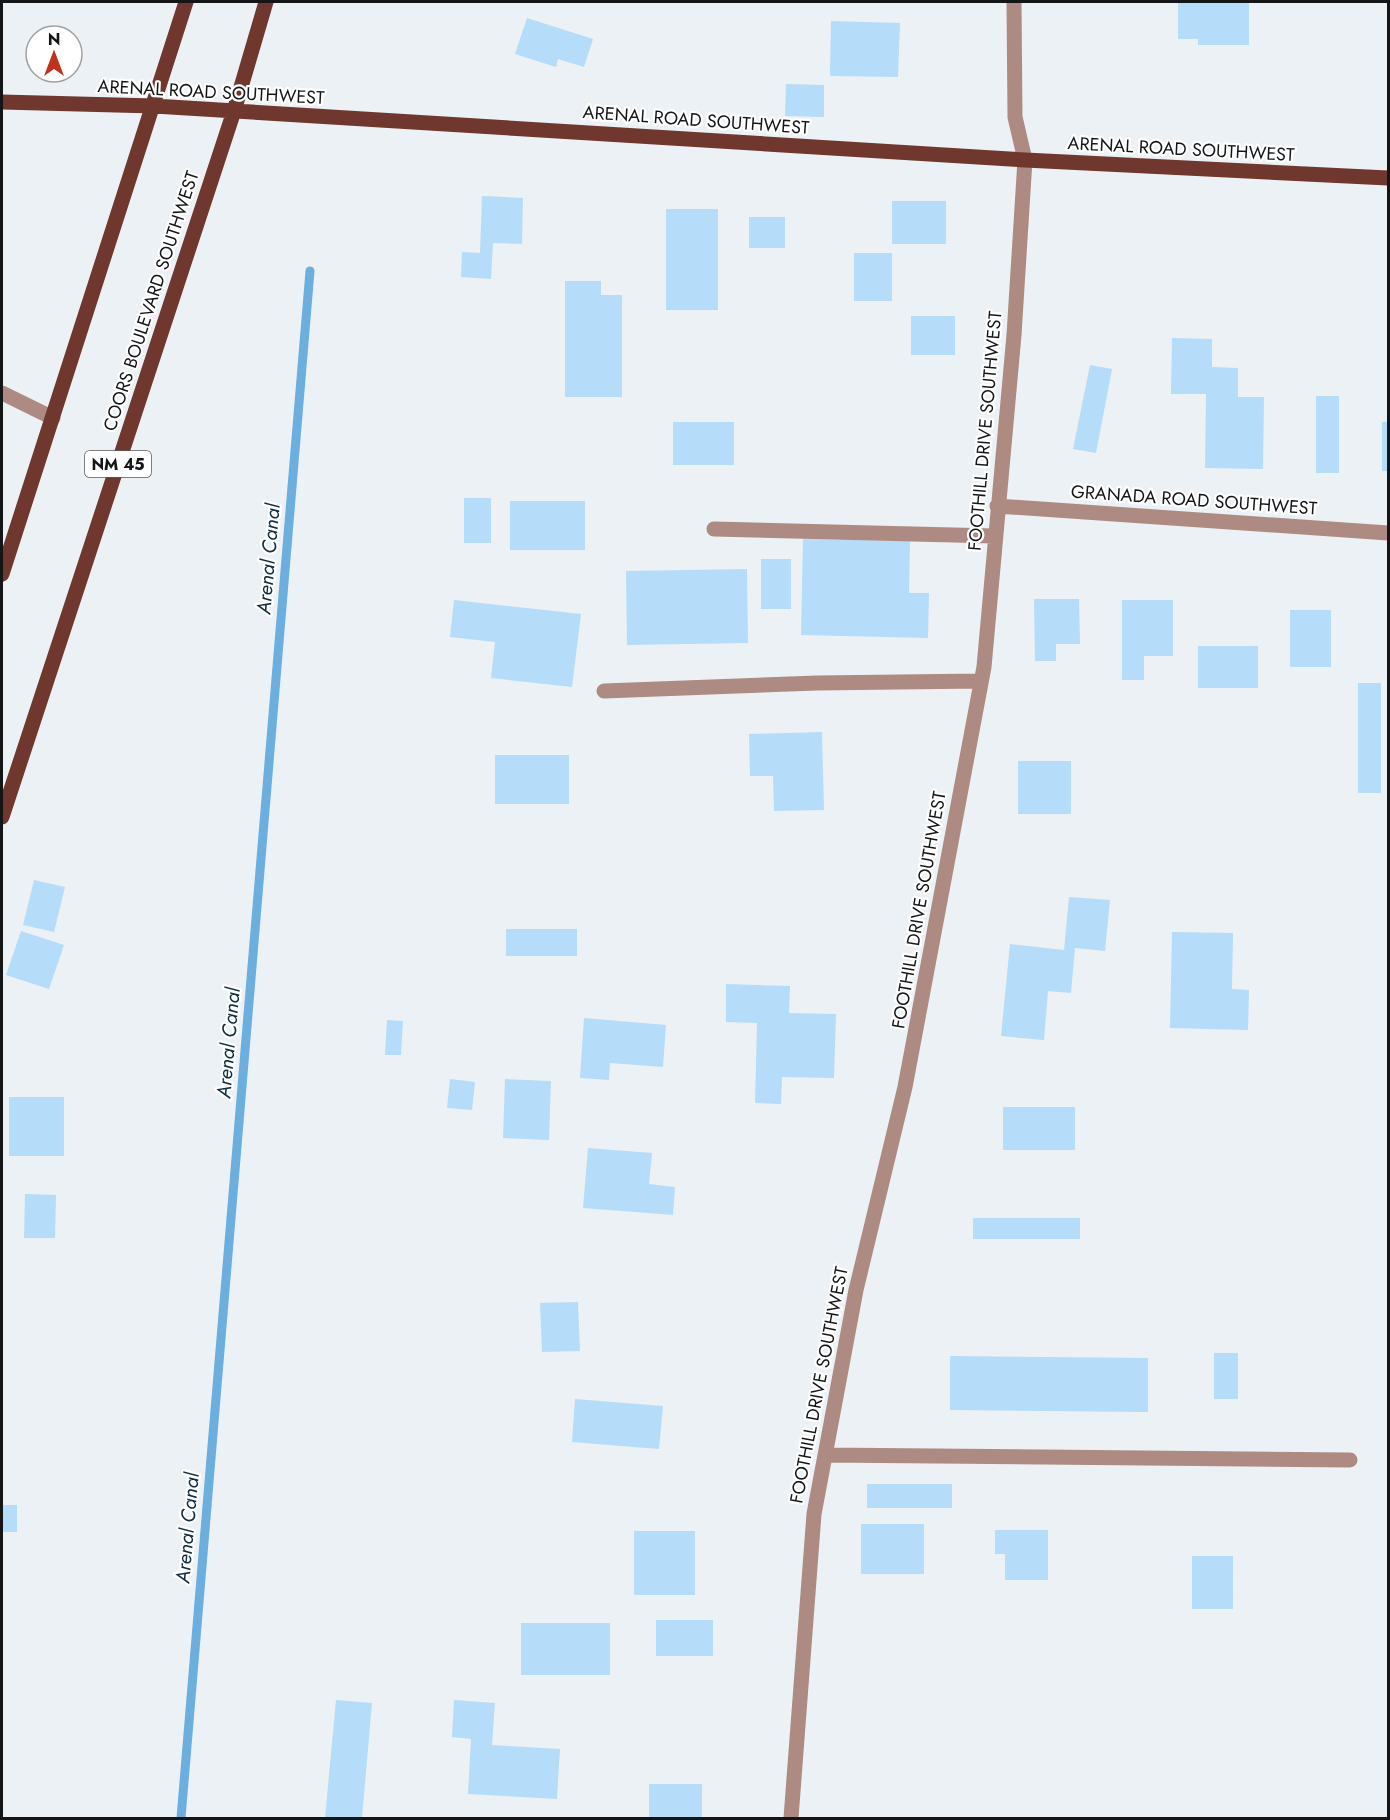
<svg xmlns="http://www.w3.org/2000/svg" width="1390" height="1820" viewBox="0 0 1390 1820" font-family="Jost,sans-serif">
<rect width="100%" height="100%" fill="#ecf1f5"/>
<g fill="none" stroke-linecap="round" stroke-linejoin="round">
<path stroke="#6cafde" stroke-width="9" d="M181 1818 310 271"/>
</g>
<path fill="#b5dcf9" d="M1178 2H1249V45H1198V39H1178Z
M527 18 593 39 584 67 558 59 556 67 515 54Z
M831 21 900 23 898 77 830 76Z
M786 84 824 85V117L785 116Z
M482 196 523 198 522 244 493 243 491 279 461 277 462 252 480 253Z
M892 201H946V244H892Z
M666 209H718V310H666Z
M749 217H785V248H749Z
M854 253H892V301H854Z
M565 281H601V295H622V397H565Z
M911 316H955V355H911Z
M1172 338 1212 339V367L1238 368V397H1264L1263 469 1205 468 1206 394H1171Z
M1090 365 1112 369 1096 453 1073 449Z
M1316 396H1339V473H1316Z
M673 422H734V465H673Z
M1382 422H1388V471H1382Z
M464 498H491V543H464Z
M510 501H585V550H510Z
M803 539 910 541 909 593H929L928 638 801 635Z
M761 559H791V609H761Z
M747 569 748 643 627 645 626 571Z
M1034 599H1079L1080 644H1056V661H1035Z
M454 600 581 614 572 687 491 678 495 642 450 637Z
M1122 600H1173V656H1144V680H1122Z
M1290 610H1331V667H1290Z
M1198 646H1258V688H1198Z
M1358 683H1381V793H1358Z
M822 732 824 810 774 811 773 776H750L749 734Z
M495 755H569V804H495Z
M1018 761H1071V814H1018Z
M34 880 65 887 54 932 23 925Z
M1069 897 1110 900 1105 951 1075 948 1071 993 1048 991 1044 1040 1001 1036 1010 944 1064 950Z
M506 929H577V956H506Z
M21 931 64 945 49 989 6 975Z
M1172 932 1233 933 1232 989 1249 990 1248 1030 1170 1028Z
M726 984 790 986 789 1013 836 1014 834 1078 782 1077 781 1104 755 1103 757 1023 726 1022Z
M584 1018 666 1025 663 1067 610 1063 609 1080 580 1078Z
M387 1020 403 1021 401 1055H385Z
M450 1079 475 1082 472 1110 447 1108Z
M505 1079 551 1081 549 1140 503 1138Z
M9 1097H64V1156H9Z
M1003 1107H1075V1150H1003Z
M588 1148 652 1153 649 1184 675 1187 673 1215 583 1208Z
M25 1194 56 1195 55 1238H24Z
M973 1218H1080V1239H973Z
M578 1302 580 1351 542 1352 540 1303Z
M1214 1353H1238V1399H1214Z
M950 1356 1148 1358V1412L950 1410Z
M575 1399 663 1406 659 1449 572 1442Z
M867 1484H952V1508H867Z
M2 1505H17V1532H2Z
M861 1524H924V1574H861Z
M995 1530H1048V1580H1005V1554H995Z
M634 1531H695V1595H634Z
M1192 1556H1233V1609H1192Z
M656 1620H713V1656H656Z
M521 1623H610V1675H521Z
M336 1700 372 1703 362 1818H325Z
M454 1700 495 1703 492 1745 560 1749 557 1799 468 1794 471 1739 452 1737Z
M649 1784H702V1818H649Z"/>
<g fill="none" stroke-linecap="round" stroke-linejoin="round">
<path stroke="#ad8b83" stroke-width="15" d="M2 393 53 418
M997 506 1388 533
M714 529 994 536
M604 691 817 683 981 681
M825 1455 1350 1460
M791 1818 814 1514 856 1290 905 1087 984 667 1014 335 1025 160 1015 117 1014 2"/>
<path stroke="#6f372d" stroke-width="15" d="M2 102 154 106 1025 160 1388 178
M2 574 186 2
M2 817 234 111 266 2"/>
</g>
<g text-anchor="middle" stroke-width="4.5" stroke-linejoin="round" paint-order="stroke">
<rect fill="#fff" stroke="#5a5b5c" stroke-width="1.5" x="85" y="451" width="66" height="26" rx="4.5"/>
<g font-size="16" font-weight="bold" fill="#131516">
<text x="118" y="470">NM 45</text>
</g>
<g font-size="18" fill="#131516" stroke="#fff">
<text transform="translate(211 92) rotate(3)" y="6">ARENAL ROAD SOUTHWEST</text>
<text transform="translate(696 120) rotate(4)" y="6">ARENAL ROAD SOUTHWEST</text>
<text transform="translate(1181 149) rotate(3)" y="6">ARENAL ROAD SOUTHWEST</text>
<text transform="translate(151 301) rotate(-72)" y="6">COORS BOULEVARD SOUTHWEST</text>
<text transform="translate(985 431) rotate(-85)" y="6">FOOTHILL DRIVE SOUTHWEST</text>
<text transform="translate(1194 500) rotate(4)" y="6">GRANADA ROAD SOUTHWEST</text>
<text transform="translate(919 910) rotate(-80)" y="6">FOOTHILL DRIVE SOUTHWEST</text>
<text transform="translate(819 1385) rotate(-79)" y="6">FOOTHILL DRIVE SOUTHWEST</text>
</g>
<g font-size="20" font-style="italic" fill="#102e42" stroke="#fff">
<text transform="translate(268 559) rotate(-85)" y="7">Arenal Canal</text>
<text transform="translate(228 1043) rotate(-85)" y="7">Arenal Canal</text>
<text transform="translate(187 1528) rotate(-85)" y="7">Arenal Canal</text>
</g>
</g>
<rect width="1390" height="1820" fill="none" stroke="#131516" stroke-width="6"/>
<g transform="translate(54 54)"><circle r="28" fill="#ffffff" stroke="#a1a1a2" stroke-width="1.5"/>
<path d="M0-4.5L10 22L0 15L-10 22Z" fill="#be331c"/>
<text y="-9" font-size="16" font-weight="bold" text-anchor="middle" fill="#131516">N</text>
</g>
</svg>
